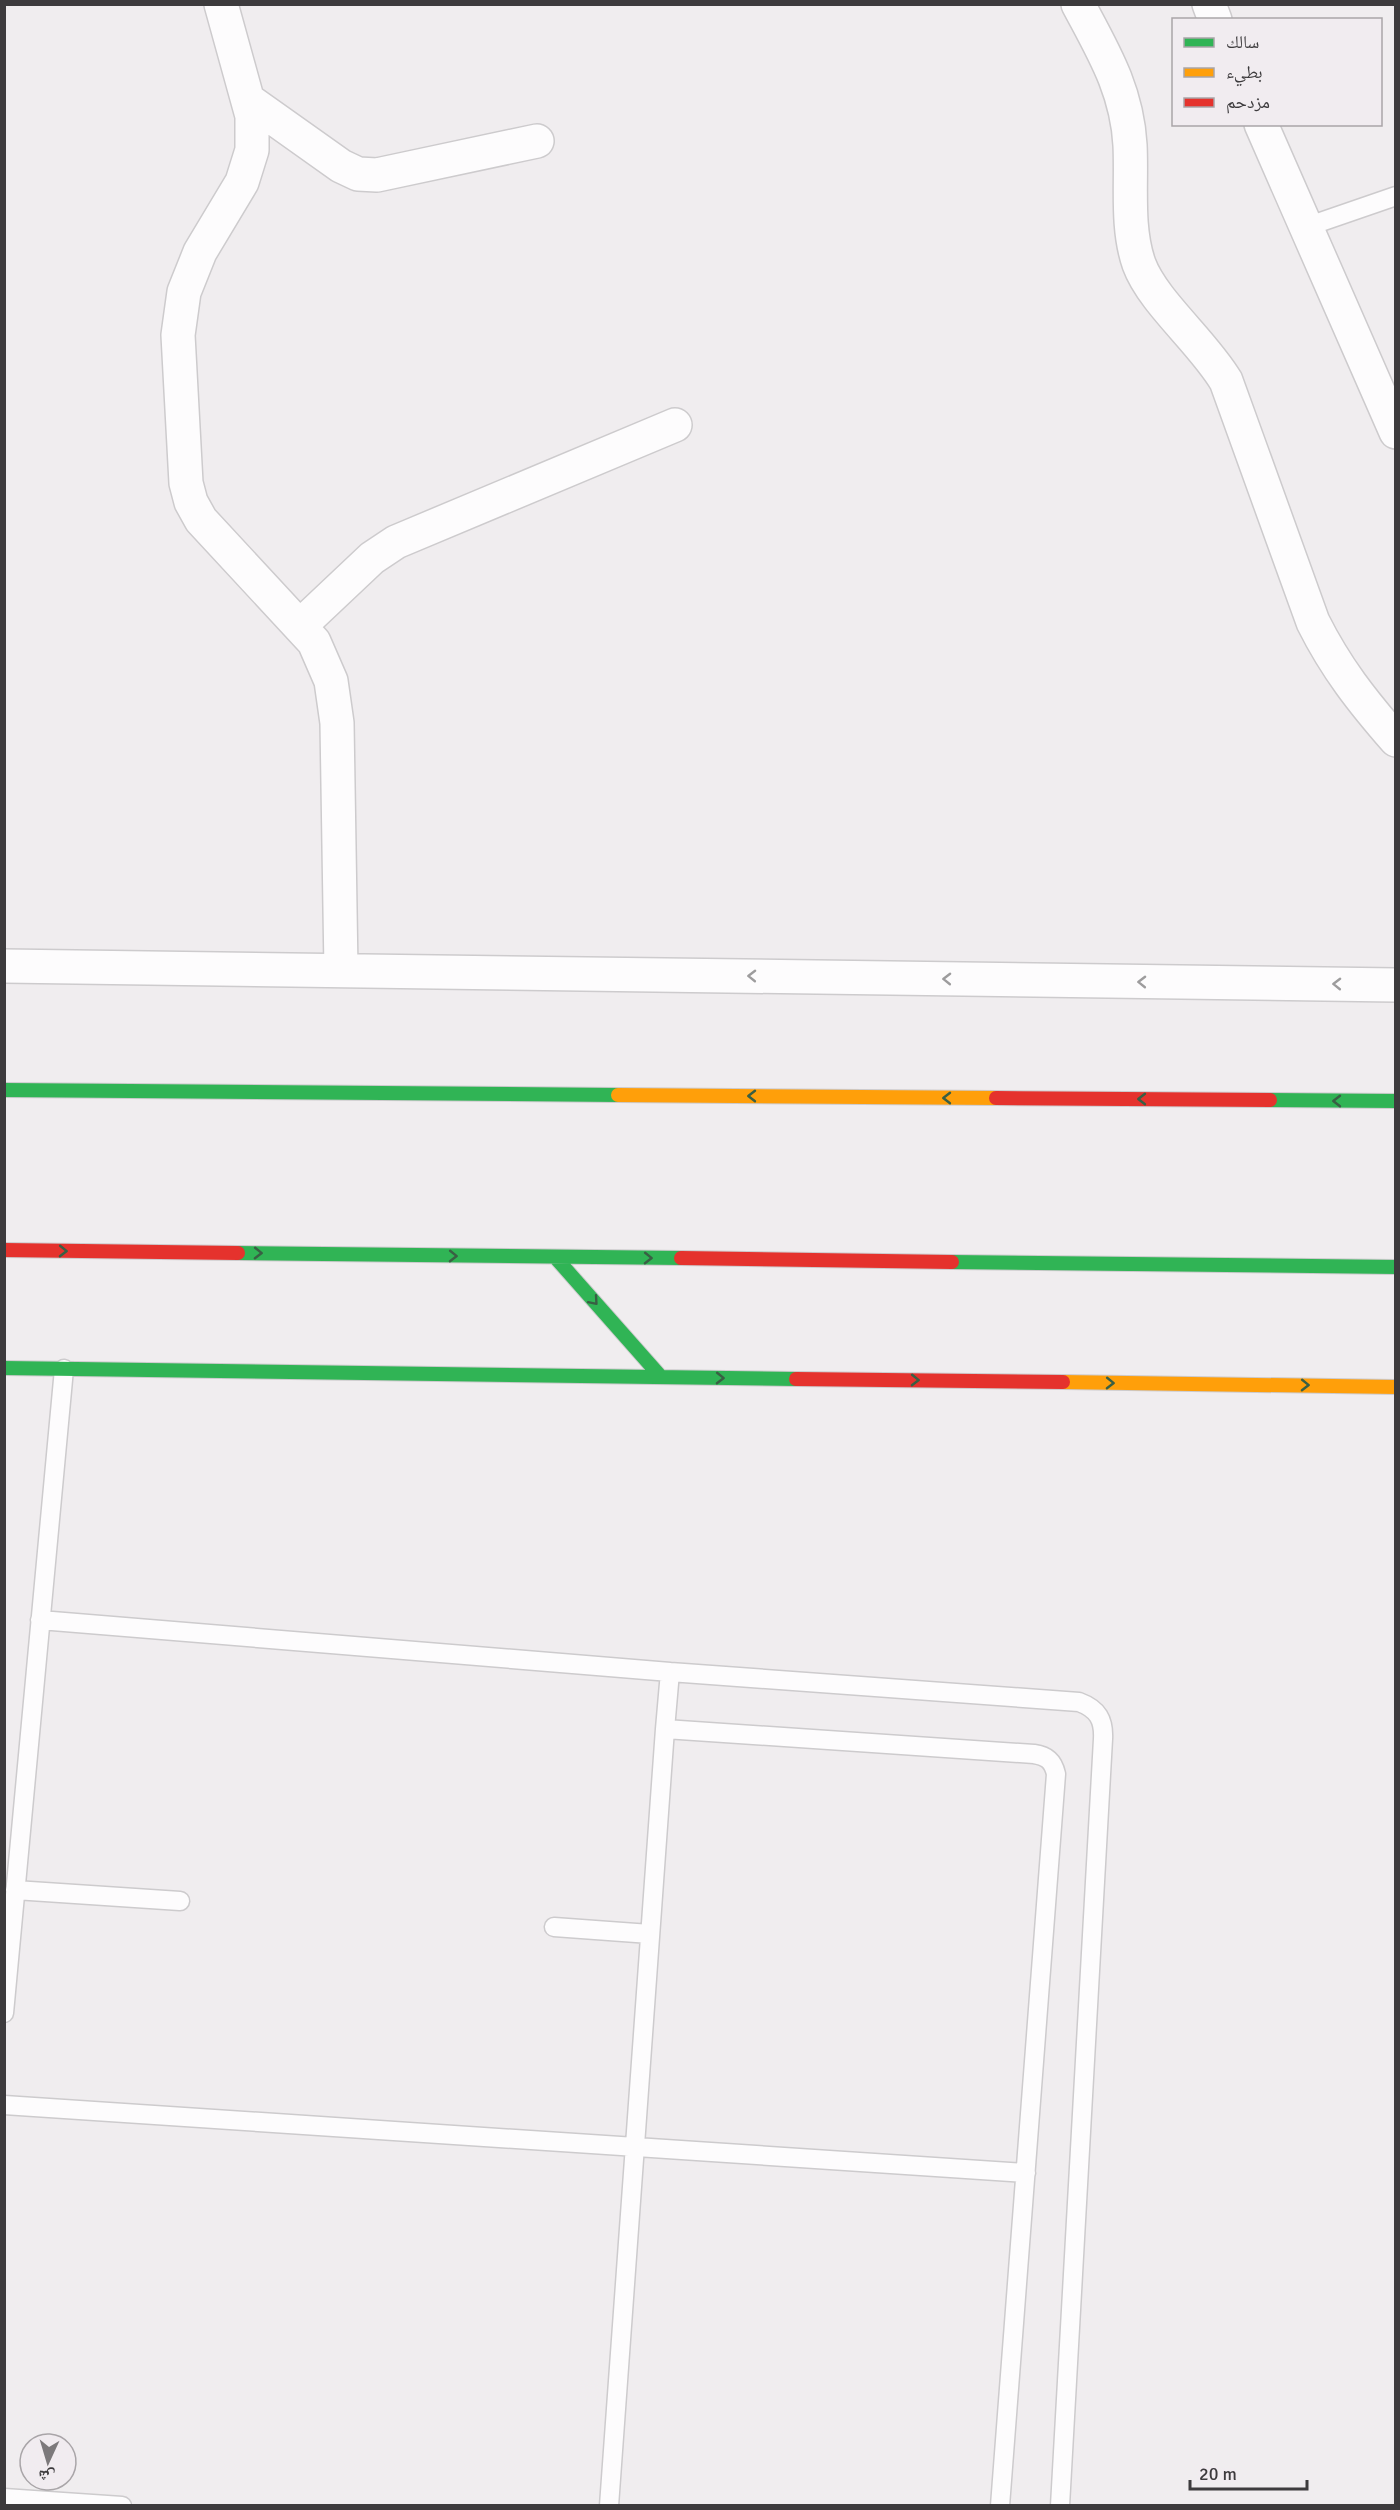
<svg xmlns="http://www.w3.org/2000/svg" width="1400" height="2510" viewBox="0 0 1400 2510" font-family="Signika,'Noto Naskh Arabic',sans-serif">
<rect width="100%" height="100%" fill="#f0edef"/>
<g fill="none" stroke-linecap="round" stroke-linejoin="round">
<defs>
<path id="lane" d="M1306 227 1396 196
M40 1620 670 1672 1079 1702C1098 1709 1104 1720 1103 1739L1060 2506
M665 1729 670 1672
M15 1890 180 1901
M554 1927 650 1934
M4 2013 64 1369
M4 2105 1026 2173
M4 2498 122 2506
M609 2506 665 1729 1034 1754C1047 1756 1053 1761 1056 1774L1000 2506"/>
<path id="street" d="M221 4 252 116V150L242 182 200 252 184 292 178 335 186 483 191 502 201 520 314 642 331 681 337 723 341 970
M1078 4C1103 51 1127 90 1130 145 1132 183 1126 227 1139 264 1153 302 1203 342 1226 381L1313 622C1336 668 1362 701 1396 740
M1209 4 1215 20
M248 100 341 166 358 174 377 175 537 141
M1261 124 1396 432
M301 625 372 558 396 542 675 425
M4 966 1396 985"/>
<path id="fast" d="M4 1090 618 1095
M1270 1100 1396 1101
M238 1253 681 1258
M555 1257 661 1377
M952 1262 1396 1267
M4 1368 796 1379"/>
<path id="slow" d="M618 1095 996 1098
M1063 1382 1396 1387"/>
<path id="jam" d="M996 1098 1270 1100
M4 1250 238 1253
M681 1258 952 1262
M796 1379 1063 1382"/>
</defs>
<use href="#lane" stroke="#cdcbcd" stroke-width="21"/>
<use href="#street" stroke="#cdcbcd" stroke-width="36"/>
<use href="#fast" stroke="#cdcbcd" stroke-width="16"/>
<use href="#slow" stroke="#cdcbcd" stroke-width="16"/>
<use href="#jam" stroke="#cdcbcd" stroke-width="16"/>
<use href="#lane" stroke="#fdfcfd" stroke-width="18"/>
<use href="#street" stroke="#fdfcfd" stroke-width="33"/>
<use href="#fast" stroke="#30b455" stroke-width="14"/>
<use href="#slow" stroke="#ff9f0a" stroke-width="14"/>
<use href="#jam" stroke="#e5322d" stroke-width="14"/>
</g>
<defs><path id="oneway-chevron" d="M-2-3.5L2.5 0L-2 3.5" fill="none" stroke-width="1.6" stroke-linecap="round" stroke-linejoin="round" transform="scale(1.5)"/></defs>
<g stroke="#9d9c9d">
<use href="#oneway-chevron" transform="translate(752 976) rotate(-179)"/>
<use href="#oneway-chevron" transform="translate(947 979) rotate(-179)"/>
<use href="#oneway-chevron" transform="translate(1142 982) rotate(-179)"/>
<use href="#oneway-chevron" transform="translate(1337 984) rotate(-179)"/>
</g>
<g stroke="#395f44">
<use href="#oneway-chevron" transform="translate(752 1096) rotate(-180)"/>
<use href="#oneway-chevron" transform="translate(947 1098) rotate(-180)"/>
<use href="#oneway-chevron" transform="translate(1142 1099) rotate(-180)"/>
<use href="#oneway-chevron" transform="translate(1337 1101) rotate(-180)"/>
<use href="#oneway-chevron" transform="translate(63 1251) rotate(1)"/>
<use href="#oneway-chevron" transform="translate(258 1253) rotate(1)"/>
<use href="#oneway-chevron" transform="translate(453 1256) rotate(1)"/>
<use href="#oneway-chevron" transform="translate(648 1258) rotate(1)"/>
<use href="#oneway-chevron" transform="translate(594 1301) rotate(49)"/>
<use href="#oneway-chevron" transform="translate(720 1378) rotate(1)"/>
<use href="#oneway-chevron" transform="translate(915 1380) rotate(1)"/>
<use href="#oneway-chevron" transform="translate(1110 1383) rotate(1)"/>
<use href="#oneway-chevron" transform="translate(1305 1385) rotate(1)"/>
</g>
<rect width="1400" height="2510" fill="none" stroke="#3d3b3d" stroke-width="12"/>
<rect x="1172" y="18" width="210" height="108" fill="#f1ecf0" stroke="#a9a5a8" stroke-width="1.5"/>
<rect x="1184" y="38" width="30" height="9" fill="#30b455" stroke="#a9a5a8" stroke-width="1.5"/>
<text x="1226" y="48" font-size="18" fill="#3d3b3d">سالك</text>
<rect x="1184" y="68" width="30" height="9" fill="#ff9f0a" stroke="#a9a5a8" stroke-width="1.5"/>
<text x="1226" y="78" font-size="18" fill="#3d3b3d">بطيء</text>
<rect x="1184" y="98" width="30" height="9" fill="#e5322d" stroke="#a9a5a8" stroke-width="1.5"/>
<text x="1226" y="108" font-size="18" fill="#3d3b3d">مزدحم</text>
<g transform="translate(48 2462) rotate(184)"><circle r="28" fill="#f1ecf0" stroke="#a9a5a8" stroke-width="1.5"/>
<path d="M0-4.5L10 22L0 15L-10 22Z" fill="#7c797b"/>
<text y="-9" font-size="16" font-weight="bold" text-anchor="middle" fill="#3d3b3d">ش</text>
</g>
<path d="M1190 2480v9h117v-9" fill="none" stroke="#3d3b3d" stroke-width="3"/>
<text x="1199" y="2480" font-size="18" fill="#3d3b3d" stroke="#f1ecf0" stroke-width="4.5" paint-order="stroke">20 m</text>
</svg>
